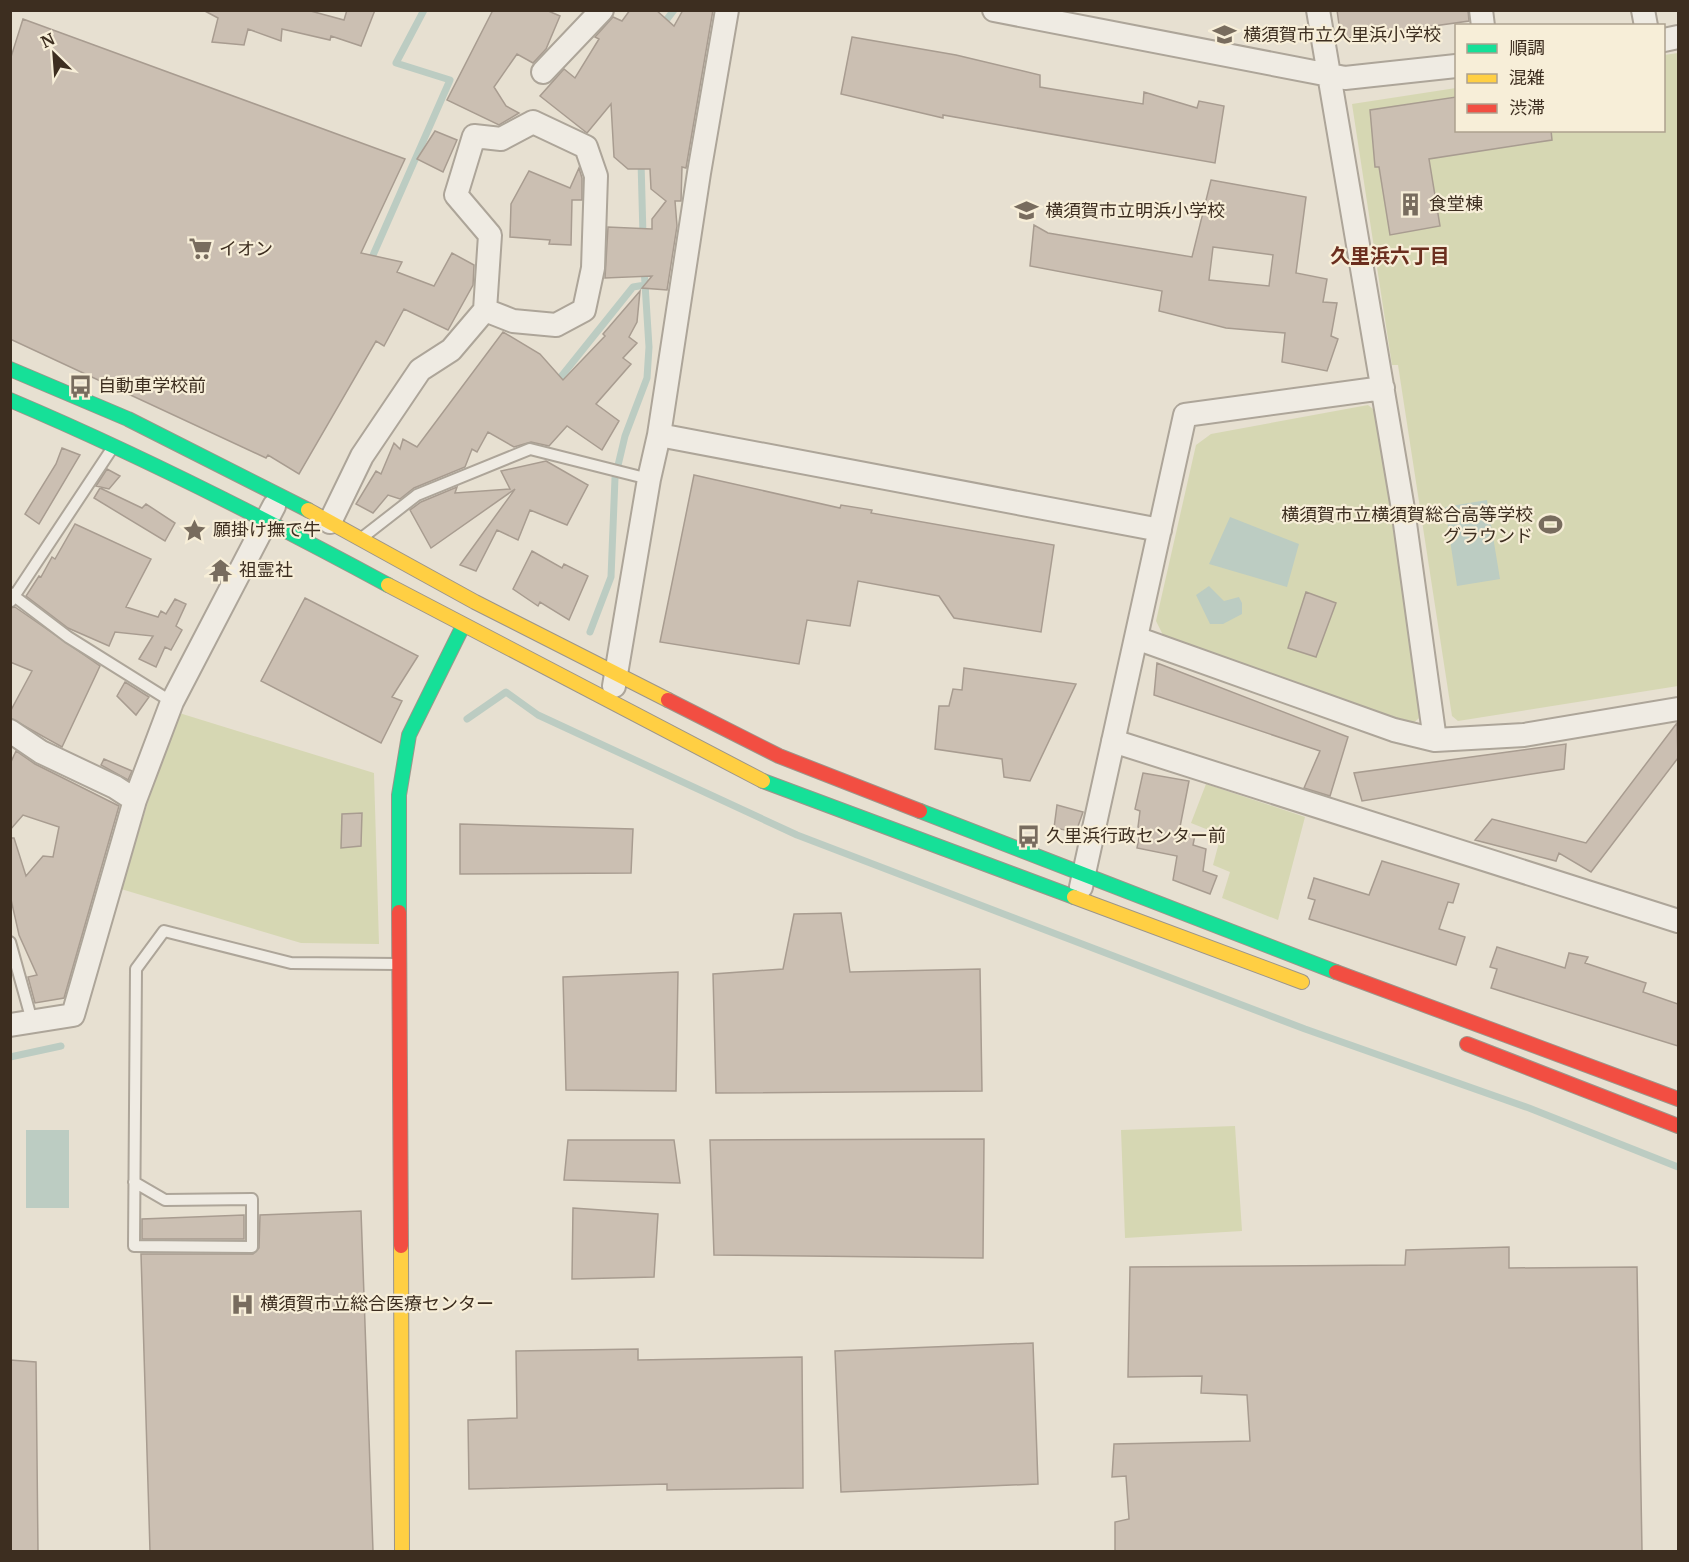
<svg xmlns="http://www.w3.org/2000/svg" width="1689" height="1562" viewBox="0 0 1689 1562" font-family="Merriweather,'Noto Sans JP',serif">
<rect width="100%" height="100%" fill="#e7e0d1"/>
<path fill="#d6d7b3" d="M1678 53V686L1458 721 1452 716 1398 365H1392L1352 104 1456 88V130H1664V55Z
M1368 405 1378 413 1424 714 1412 724 1163 635 1156 621 1196 445 1211 434Z
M176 712 374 773 379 944 301 943 121 889Z
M1206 784 1305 817 1278 920 1222 898 1230 872 1213 865 1221 835 1191 823Z
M1235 1126 1242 1231 1125 1238 1121 1130Z"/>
<path fill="#bcccc2" d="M1487 500 1500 579 1457 586 1445 507Z
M1230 517 1299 544 1287 587 1209 564Z
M1209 586 1224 601 1239 597 1242 603V614L1223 624H1210L1196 595Z
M26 1130H69V1208H26Z"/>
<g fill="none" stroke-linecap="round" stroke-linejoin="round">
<path stroke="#bcccc2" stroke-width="7" d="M661 27 674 10
M641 161 643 236
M370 262 450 80 396 63 424 10
M556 383 633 287 645 285
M590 632 611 577 615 478 625 436 647 378 649 347 644 268
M467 719 506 692 538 715 797 835 1305 1029 1529 1108 1678 1167
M10 1057 61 1046"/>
</g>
<path fill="#cbbfb2" stroke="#a89c90" stroke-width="1.5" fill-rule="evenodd" d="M203 10H307L344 20 347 10H375L361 46 331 36 330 40 282 29 281 41 248 29 244 45 212 42 218 18Z
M493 10H546L560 16 546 49 533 63 517 54 494 87 506 106 519 113 499 125 447 100Z
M630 10H656L674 26 683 10H713L686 168 682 167 681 201H675L677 226 667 290 642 288 652 276 605 278 608 227 652 229V219L666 201 651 189 650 169H628L614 157 611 104 587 133 540 96 564 69 575 78 599 39 595 37 613 17 622 21Z
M1337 10H1468L1469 21 1341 39Z
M23 19 405 159 361 253 402 262 397 272 434 286 452 253 474 265 473 285 448 330 404 309 384 346 376 341 299 474 268 455 266 458 10 339V60Z
M852 37 956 55 1040 75V87L1143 104 1144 92 1197 108 1199 101 1224 106 1215 163 943 115V118L841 94Z
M1456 97V130H1551L1552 140 1429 159 1440 226 1390 235 1379 167H1375L1370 110Z
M435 131 457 140 443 172 417 159Z
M579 168 582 178V200H572L571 245 549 244 550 240 510 237 511 204 529 171 570 188Z
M1211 180 1306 197 1296 273 1327 279 1323 302 1337 303 1331 336 1338 339 1327 371 1282 362 1285 333 1226 328 1159 311 1162 291 1030 266 1034 225 1048 233 1192 257ZM1213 247 1273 255 1269 286 1209 280Z
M640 291 637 322 629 337 637 343 623 358 631 364 596 404 619 421 602 450 567 426 549 446 531 442 514 447 488 432 477 452 472 449 465 467 414 488 400 499 388 495 373 513 356 504 376 471 381 474 394 443 400 449 403 439 417 447 503 332 540 354 563 380 605 336 603 334Z
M62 448 80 455 39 524 25 514 56 464Z
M546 461 588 485 567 525 530 510 518 540 497 530 476 571 460 565 515 489 431 548 410 510 421 502 457 487 455 493 510 489 501 471Z
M107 469 120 476 109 489 96 486Z
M694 475 840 508 841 505 872 510 871 513 1054 545 1041 632 954 618 939 596 858 581 850 626 807 620 799 664 660 642Z
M100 488 142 508 146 504 175 523 165 541 94 498Z
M75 524 151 559 126 607 158 617 161 611 166 614 175 599 186 604 176 626 182 630 171 650 165 647 156 667 139 659 153 636 115 632 109 646 68 628 26 596 39 576 41 577 52 557 55 559Z
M532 551 562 568 564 564 588 576 569 620 540 602 538 606 513 589Z
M1306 592 1336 603 1316 657 1288 648Z
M305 598 418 656 392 697 402 701 381 743 261 681Z
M15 607 100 666 62 747 10 718V712L32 671 10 662V608Z
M1157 663 1348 737 1330 796 1304 788 1320 751 1154 695Z
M964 668 1076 684 1030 781 1004 777 1002 759 935 749 939 706H949L953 689 962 690Z
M125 682 149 697 136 715 117 696Z
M1677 723 1678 758 1591 872 1559 853 1556 861 1475 840 1492 819 1586 843Z
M1566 744 1564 769 1362 801 1354 773Z
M16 751 35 764 119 806 64 998 35 1003 28 977 37 975 19 935 10 895V838H14L26 876 43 856 53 857 59 827 23 815 10 830V764Z
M104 759 132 771 128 780 101 765Z
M1143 773 1189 781 1179 832 1195 835 1193 845 1206 849 1203 871 1217 876 1210 894 1173 880 1177 856 1137 848 1141 828 1138 827 1140 811 1135 809Z
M1057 805 1083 812 1076 832 1054 828Z
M362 813 361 846 341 848 342 814Z
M460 824 633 829 631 873 460 874Z
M1382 861 1459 884 1453 903 1448 902 1439 929 1465 937 1456 965 1309 919 1315 900 1308 898 1314 878 1369 895Z
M841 913 850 972 980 969 982 1091 716 1093 713 974 783 969 794 914Z
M1497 947 1565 968 1569 953 1588 957 1585 963 1646 983 1643 992 1678 1004V1046L1491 988 1497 969 1490 967Z
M678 972 676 1091 566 1090 563 977Z
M984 1139 983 1258 714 1255 710 1140Z
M568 1140H674L680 1183 564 1180Z
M573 1208 658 1214 654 1277 572 1279Z
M361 1211 373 1551H150L141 1254H253L259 1248 260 1215Z
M244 1215V1239H142V1219Z
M1509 1247V1268L1637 1267 1642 1551H1115V1522L1129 1519 1126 1476 1112 1477 1114 1444 1250 1441 1247 1395 1201 1393 1202 1376 1128 1377 1130 1267 1405 1265 1406 1250Z
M1033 1343 1038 1484 841 1492 835 1351Z
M638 1349V1360L802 1357 803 1488 667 1490V1484L469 1489 468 1420 517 1418 516 1351Z
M10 1360 36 1362 38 1551H10Z"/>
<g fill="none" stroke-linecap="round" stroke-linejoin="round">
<defs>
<path id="lane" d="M363 537 417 495 530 449 649 479
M10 593 68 637 172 702
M11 601 113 447
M10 942 32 1021
M134 1182 165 1200 252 1199V1247L134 1246 136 969 164 931 291 963 397 964"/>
<path id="street" d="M994 10 1345 78 1456 66
M1318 10 1403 509 1435 740
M1481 10 1483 26
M1643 10 1646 26
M1664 40 1678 37
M543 72 602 10
M659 435 1160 530
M330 522 362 456 420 370 451 350 485 310 490 235 456 195 474 136 501 139 533 122 586 147 596 176 593 268 584 310 556 325 513 321 485 310
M1136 638 1394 730 1435 740 1524 735 1678 709
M614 686 649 479 659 435 699 173 727 10
M10 731 41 752 115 787 135 800
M1113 741 1678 921
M1081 887 1185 415 1383 388
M10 1025 73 1015 135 800 172 702 274 506"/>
<path id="fast" d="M10 369 128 419 308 510
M10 400C140 455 264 518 388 585
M763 781 1074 897
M920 811 1336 972
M399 912V795L409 735 463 626"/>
<path id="slow" d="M308 510 475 602 668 700
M388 585 763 781
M1074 897 1302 982
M401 1246 402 1552"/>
<path id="jam" d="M668 700 779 756 920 811
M399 912 401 1246
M1336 972 1678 1099
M1467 1044 1678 1126"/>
</defs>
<use href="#lane" stroke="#ada599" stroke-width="14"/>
<use href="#street" stroke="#ada599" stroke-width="26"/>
<use href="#fast" stroke="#9c958a" stroke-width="16"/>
<use href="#slow" stroke="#9c958a" stroke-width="16"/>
<use href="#jam" stroke="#9c958a" stroke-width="16"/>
<use href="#lane" stroke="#efebe3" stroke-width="10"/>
<use href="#street" stroke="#efebe3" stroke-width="22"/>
<use href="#fast" stroke="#16e098" stroke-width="14"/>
<use href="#slow" stroke="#ffcf43" stroke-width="14"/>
<use href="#jam" stroke="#f24e42" stroke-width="14"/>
</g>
<defs>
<symbol id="school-bare" viewBox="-9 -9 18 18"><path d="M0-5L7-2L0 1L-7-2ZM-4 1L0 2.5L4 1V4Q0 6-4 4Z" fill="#786c5e" stroke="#f7eed8" stroke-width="2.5" paint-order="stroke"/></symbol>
<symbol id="building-bare" viewBox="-9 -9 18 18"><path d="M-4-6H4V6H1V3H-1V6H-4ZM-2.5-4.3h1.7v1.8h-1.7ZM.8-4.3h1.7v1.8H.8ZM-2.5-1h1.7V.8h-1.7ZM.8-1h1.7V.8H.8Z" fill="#786c5e" stroke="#f7eed8" stroke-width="2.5" paint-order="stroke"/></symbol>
<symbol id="supermarket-bare" viewBox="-9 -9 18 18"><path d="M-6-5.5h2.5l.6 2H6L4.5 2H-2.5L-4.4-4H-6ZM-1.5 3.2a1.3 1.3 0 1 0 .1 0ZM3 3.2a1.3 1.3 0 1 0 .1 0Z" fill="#786c5e" stroke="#f7eed8" stroke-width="2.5" paint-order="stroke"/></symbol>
<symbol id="bus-bare" viewBox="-9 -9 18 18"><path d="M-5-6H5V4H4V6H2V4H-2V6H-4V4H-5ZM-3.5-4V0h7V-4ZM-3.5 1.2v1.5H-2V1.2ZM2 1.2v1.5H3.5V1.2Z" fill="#786c5e" stroke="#f7eed8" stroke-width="2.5" paint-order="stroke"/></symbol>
<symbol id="stadium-bare" viewBox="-9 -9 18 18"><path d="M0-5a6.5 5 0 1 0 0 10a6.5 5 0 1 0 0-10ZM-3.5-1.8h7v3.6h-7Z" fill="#786c5e" stroke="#f7eed8" stroke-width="2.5" paint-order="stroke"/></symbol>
<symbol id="sight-bare" viewBox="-9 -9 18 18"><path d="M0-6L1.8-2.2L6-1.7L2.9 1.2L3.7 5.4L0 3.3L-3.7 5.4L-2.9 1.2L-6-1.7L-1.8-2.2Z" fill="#786c5e" stroke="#f7eed8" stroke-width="2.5" paint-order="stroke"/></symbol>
<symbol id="temple-bare" viewBox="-9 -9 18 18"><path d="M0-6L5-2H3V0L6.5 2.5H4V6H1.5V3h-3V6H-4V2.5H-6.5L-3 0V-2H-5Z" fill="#786c5e" stroke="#f7eed8" stroke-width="2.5" paint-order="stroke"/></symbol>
<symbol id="hospital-bare" viewBox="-9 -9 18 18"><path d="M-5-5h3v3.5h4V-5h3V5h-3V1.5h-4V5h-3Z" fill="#786c5e" stroke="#f7eed8" stroke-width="2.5" paint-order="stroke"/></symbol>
</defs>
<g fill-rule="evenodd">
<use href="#school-bare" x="1208" y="18" width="33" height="33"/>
<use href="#building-bare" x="1394" y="188" width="33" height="33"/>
<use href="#school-bare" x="1010" y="194" width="33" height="33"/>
<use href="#supermarket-bare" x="184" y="232" width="33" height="33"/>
<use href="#bus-bare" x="64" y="370" width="33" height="33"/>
<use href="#stadium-bare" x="1534" y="508" width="33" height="33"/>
<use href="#sight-bare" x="178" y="514" width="33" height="33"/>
<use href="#temple-bare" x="204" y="554" width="33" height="33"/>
<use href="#bus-bare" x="1012" y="820" width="33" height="33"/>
<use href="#hospital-bare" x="226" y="1288" width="33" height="33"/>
</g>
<g text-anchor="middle" stroke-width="4.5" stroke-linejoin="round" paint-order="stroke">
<g font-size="18" fill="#3d2e20" stroke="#f7eed8" text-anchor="start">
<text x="1243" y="41">横須賀市立久里浜小学校</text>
<text x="1429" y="210">食堂棟</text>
<text x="1045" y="217">横須賀市立明浜小学校</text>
<text x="219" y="255">イオン</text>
<text x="98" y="392">自動車学校前</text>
<text x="1533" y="521" text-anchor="end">横須賀市立横須賀総合高等学校<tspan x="1533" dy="21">グラウンド</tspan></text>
<text x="213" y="536">願掛け撫で牛</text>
<text x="239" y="576">祖霊社</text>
<text x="1046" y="842">久里浜行政センター前</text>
<text x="260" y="1310">横須賀市立総合医療センター</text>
</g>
<g font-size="20" font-weight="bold" fill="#6b2e1e" stroke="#f7eed8">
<text x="1390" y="263">久里浜六丁目</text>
</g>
</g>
<rect width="1689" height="1562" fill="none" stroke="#3d2e20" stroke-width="24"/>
<rect x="1455" y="24" width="210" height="108" fill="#f7eed8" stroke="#ada18e" stroke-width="1.5"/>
<rect x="1467" y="44" width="30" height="9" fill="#16e098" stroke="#ada18e" stroke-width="1.5"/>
<text x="1509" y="54" font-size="18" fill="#3d2e20">順調</text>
<rect x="1467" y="74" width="30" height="9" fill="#ffcf43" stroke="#ada18e" stroke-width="1.5"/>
<text x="1509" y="84" font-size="18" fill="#3d2e20">混雑</text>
<rect x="1467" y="104" width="30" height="9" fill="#f24e42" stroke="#ada18e" stroke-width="1.5"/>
<text x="1509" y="114" font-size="18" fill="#3d2e20">渋滞</text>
<g transform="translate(54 54) rotate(335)" stroke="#f7eed8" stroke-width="4.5" paint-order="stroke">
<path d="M0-4.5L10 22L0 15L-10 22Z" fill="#3d2e20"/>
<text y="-9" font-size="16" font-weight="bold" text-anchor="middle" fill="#3d2e20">N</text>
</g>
</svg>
